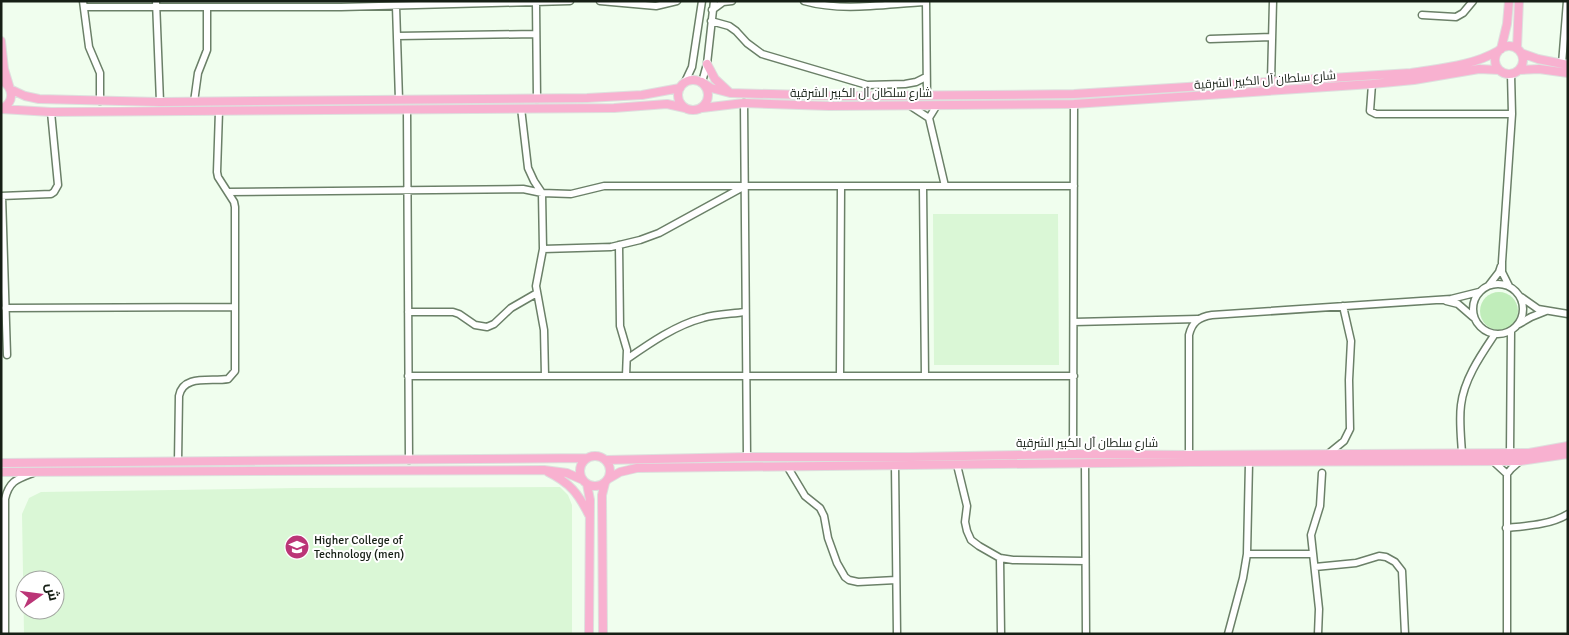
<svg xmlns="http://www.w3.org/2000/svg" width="1569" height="635" viewBox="0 0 1569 635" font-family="Signika,Cairo,sans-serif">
<rect width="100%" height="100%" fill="#f0feee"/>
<path fill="#daf7d6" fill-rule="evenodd" d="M933 214H1058L1059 365H934Z
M560 487 568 495 572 505V634H24L22 514 29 498 41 492 297 488ZM25 580H55V610H25Z"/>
<path fill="#c0edba" d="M1480 311a19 19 0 1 1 38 0a19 19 0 1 1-38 0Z"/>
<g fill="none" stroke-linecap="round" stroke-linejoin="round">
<defs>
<path id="minor" d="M83 1 89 47 100 73V101
M156 1 160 102
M600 1 656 6 677 1
M804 1C843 12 886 4 926 2
M926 1 927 96
M536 3 537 99
M396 6 399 100
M84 7H341L570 1
M712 10 723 2 732 1
M1422 15 1456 17 1463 13 1473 1
M711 21 729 26 736 31 747 43 762 54 867 85 905 84 916 82 926 77
M397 36 536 34
M1210 39 1272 37
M1562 64 1567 1
M1271 81 1273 1
M685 82 692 67 702 1
M702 82 707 64 714 1
M1372 84 1370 111 1376 114H1512
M194 102 198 73 207 50V7
M744 103 747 457
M909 105 929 118 945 186
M521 108 528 168 534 181 542 193 543 249 536 286 544 330 545 376
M407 110 409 460
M929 118 937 105
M923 187 925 376
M228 192 523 189 542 193 571 194 604 186H1074
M1 196 51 194 54 192 58 185 51 112
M2 196 7 355
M619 245 620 326 627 350 626 376
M543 249 611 247 640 240 659 233 743 187
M1473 309a25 25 0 1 1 50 0a25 25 0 1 1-50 0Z
M1489 285 1499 272 1501 266
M1509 286 1502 272V262L1512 114 1511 74
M1521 297 1538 309 1568 314
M1446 301 1458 304 1473 317
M5 308 235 307
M408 312H453L459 314 475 325 487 327 494 324 511 308 537 293
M1074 322 1198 319
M1519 324 1531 317 1546 311
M627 359C650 343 676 325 703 318 716 314 731 314 745 312
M408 376H1074
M840 376 841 187
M1462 453C1461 437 1459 420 1461 405 1464 379 1481 355 1495 334
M1510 453 1511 331
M1073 454 1074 104
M1328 454 1344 441 1350 429 1349 380 1351 341 1343 306
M1189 455V335C1192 322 1199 317 1212 315L1451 299 1479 292
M178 462 179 396C183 374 211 382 228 379L235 371V207L234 202 218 177 217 172 219 111
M1494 462 1507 474
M1085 464 1086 634
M895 465 897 634
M957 465 967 506 965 522 967 531 971 540 979 546 1000 558 1013 560 1085 561
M787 466 805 496 820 508 824 516 828 538 837 563 845 577 849 580 858 582 896 580
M1506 528C1526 526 1550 525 1568 514
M1247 554H1313
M1000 558 1001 634
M1315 567 1356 563 1379 556 1386 557 1395 562 1402 571 1405 634
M5 634V499C9 481 17 479 33 473
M1228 634 1243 578 1247 554 1249 463
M1318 634 1319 609 1311 535 1320 506 1322 473
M1507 634V474L1511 469 1520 461"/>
<path id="major" d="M1 41 4 69 10 89 25 96 39 99 160 102 587 98 642 95 680 88
M1495 60a14 14 0 1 1 28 0a14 14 0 1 1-28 0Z
M1517 48 1519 1
M1501 49 1507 24 1509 1
M1521 53 1538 59 1568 65
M707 64 715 79 729 92
M1519 70 1539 69 1568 73
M678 95a15 15 0 1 1 30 0a15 15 0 1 1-30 0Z
M1 80C14 88 15 102 1 109
M702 82 711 88 730 93 844 96 986 95 1074 94 1411 73C1441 68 1472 66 1498 51
M702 108 744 103 829 106 1074 104 1372 84 1414 80 1479 69 1499 70
M1 109 51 112 614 108 667 104 685 108
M580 471a15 15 0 1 1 30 0a15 15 0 1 1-30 0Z
M606 460 747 457H910L1073 454 1189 455 1529 453 1568 446
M1 463 587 458
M1 472 544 470 567 473 583 480
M548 472C570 483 578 493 589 515
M608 479 620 472 637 468 1190 462 1520 461 1568 454
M587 484 590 500 589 634
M603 634 602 495 605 483"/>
</defs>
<use href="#minor" stroke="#6b8068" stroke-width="9"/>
<use href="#major" stroke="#dee0de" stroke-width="10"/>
<use href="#minor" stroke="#fff" stroke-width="6"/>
<use href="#major" stroke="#f8b1d0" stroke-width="8"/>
</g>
<defs>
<symbol id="university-disc" viewBox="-11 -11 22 22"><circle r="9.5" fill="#bb3577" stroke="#fff"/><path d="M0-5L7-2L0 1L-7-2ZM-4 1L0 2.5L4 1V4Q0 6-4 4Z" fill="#fff"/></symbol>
</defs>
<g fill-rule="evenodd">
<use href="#university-disc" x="283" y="533" width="28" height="28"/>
</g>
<g text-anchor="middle" stroke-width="4" stroke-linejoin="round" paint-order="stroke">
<g font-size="12" fill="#161f15" stroke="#fff">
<text transform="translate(1265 80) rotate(-4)" y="4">شارع سلطان آل الكبير الشرقية</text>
<text x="861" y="97">شارع سلطان آل الكبير الشرقية</text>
<text x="1087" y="447">شارع سلطان آل الكبير الشرقية</text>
</g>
<g font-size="12" fill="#161f15" stroke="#fff" text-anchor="start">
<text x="314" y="544">Higher College of<tspan x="314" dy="14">Technology (men)</tspan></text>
</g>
</g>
<rect width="1569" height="635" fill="none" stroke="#161f15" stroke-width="5"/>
<g transform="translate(40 595) rotate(76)"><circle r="24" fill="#ffffff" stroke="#a2a5a1"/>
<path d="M0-4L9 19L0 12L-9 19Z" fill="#bb3577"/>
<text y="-8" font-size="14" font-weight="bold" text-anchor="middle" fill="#161f15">ش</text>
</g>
</svg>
